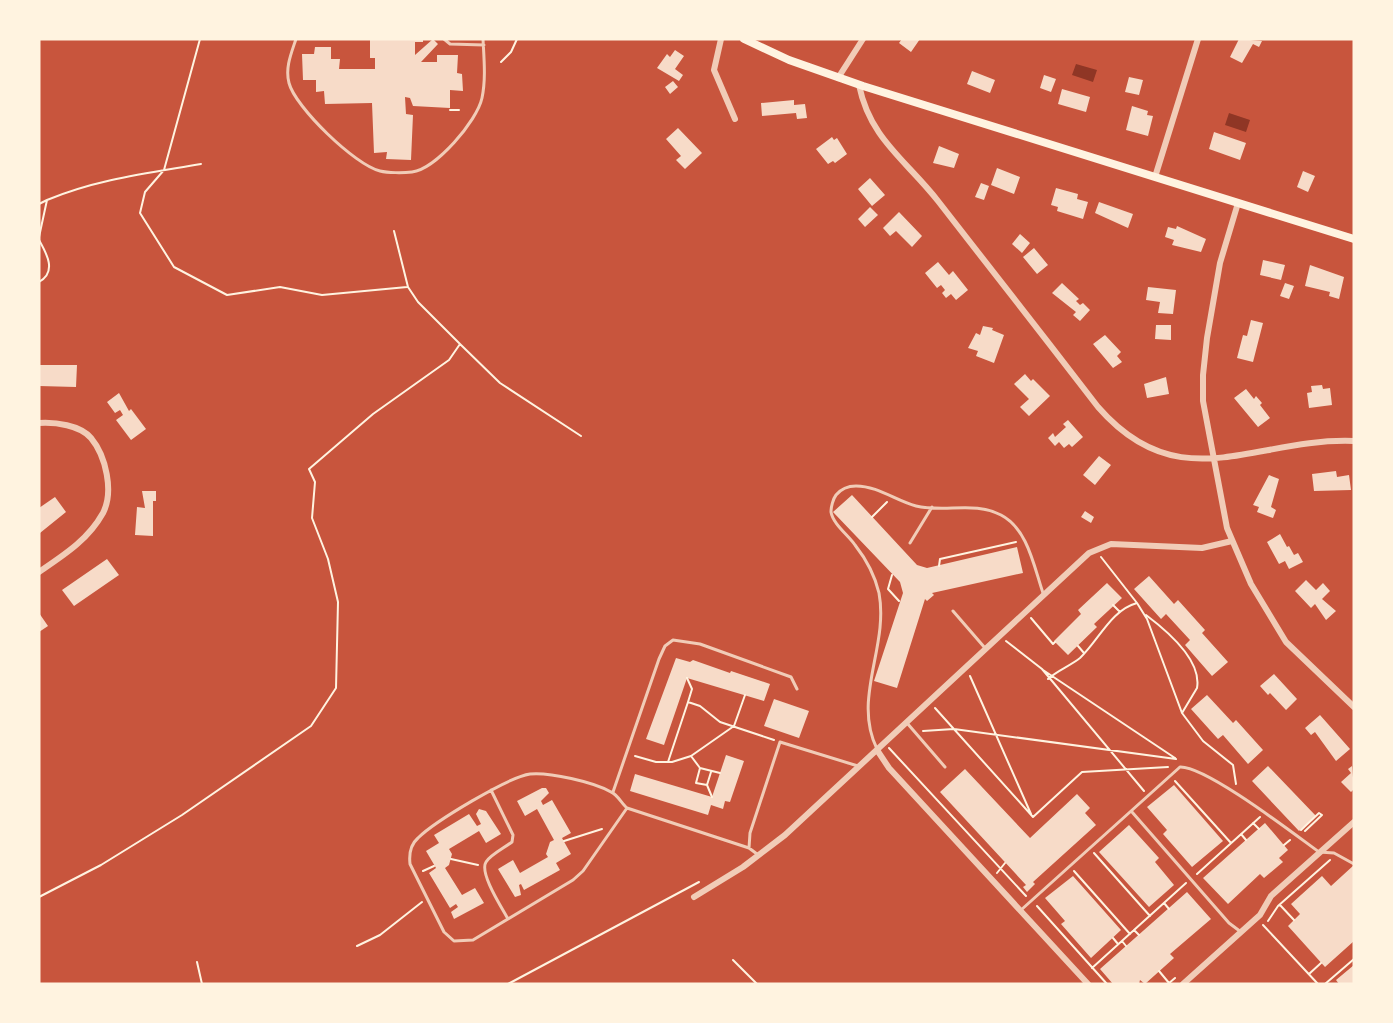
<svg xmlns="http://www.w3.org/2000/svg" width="1393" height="1023" viewBox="0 0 1393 1023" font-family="'PT Sans Narrow',sans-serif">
<rect width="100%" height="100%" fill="#c8553d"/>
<path fill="#8f3625" d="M1076 64 1097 70 1093 82 1072 75Z
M1229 113 1250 120 1246 132 1225 125Z"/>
<path fill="#f7dbc8" d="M370 39H423V42H415V55L433 39 438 44 421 62H437V55H458L457 73 462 74 463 91 450 90V108L413 106 410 98 405 97 406 114 413 115 411 160 386 159 387 152 374 153 372 103 325 104 324 91 316 92V80H303L302 54H314L315 47H331V59H340L339 69H375V58H370Z
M902 39H920L911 52 899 43Z
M1239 39 1262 41 1259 47 1253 44 1242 63 1230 57Z
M675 50 684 56 675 69 683 75 679 81 657 68 667 54 670 57Z
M972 71 995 80 990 93 967 84Z
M1044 75 1056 79 1051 92 1040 88Z
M1129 77 1143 80 1139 95 1125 92Z
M673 81 678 87 670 94 665 87Z
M1062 89 1090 97 1086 112 1058 104Z
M794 100V105L805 104 807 118 797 119 796 113 762 116 761 103Z
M1132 106 1148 111 1147 115 1153 116 1148 136 1126 130Z
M678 128 702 153 685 169 676 160 681 156 666 139Z
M1214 132 1246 143 1240 160 1209 149Z
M832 137 834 140 837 138 847 154 835 163 833 161 828 164 816 149Z
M939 146 959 154 954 168 933 163Z
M997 168 1020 177 1014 194 991 185Z
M1303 171 1315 176 1308 192 1297 187Z
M870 178 885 195 872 206 858 189Z
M981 183 989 186 984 200 975 197Z
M1056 188 1078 194 1077 199 1088 202 1083 219 1057 211 1058 207 1051 205Z
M1099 202 1133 214 1128 228 1095 213Z
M870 207 878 215 865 227 858 219Z
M899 212 922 236 912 247 896 231 890 236 883 228Z
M1177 226 1206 239 1201 252 1172 245 1174 240 1165 237 1168 227 1176 229Z
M1020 234 1030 243 1022 253 1012 244Z
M1034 248 1048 265 1037 274 1023 257Z
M1263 260 1285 265 1281 280 1260 275Z
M938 262 949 275 953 271 968 290 956 300 951 294 946 298 942 293 945 290 941 285 937 288 925 273Z
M1310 265 1344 277 1339 299 1329 296 1330 292 1305 286Z
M1062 283 1079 299 1076 301 1080 305 1083 303 1090 310 1080 321 1073 315 1076 312 1052 293Z
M1285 283 1294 286 1289 299 1280 296Z
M1148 287 1176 290 1173 314 1158 313 1160 302 1146 300Z
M1251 320 1263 323 1253 362 1237 358 1243 335 1247 336Z
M1156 325H1171V340L1155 339Z
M983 326 993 328 992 330 1004 335 994 363 976 356 978 351 968 348 976 333 980 335Z
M1105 335 1121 352 1117 356 1122 362 1113 368 1093 344Z
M39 365H77L76 387 39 386Z
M1025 374 1031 381 1033 379 1050 396 1029 416 1020 407 1029 399 1014 384Z
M1166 377 1169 394 1147 398 1144 384Z
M1322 385 1323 389 1330 388 1332 405 1309 408 1307 393 1312 392 1311 386Z
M1246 389 1254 399 1256 396 1262 403 1260 405 1270 418 1258 427 1234 398Z
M119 393 129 411 131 409 146 429 131 440 116 420 123 415 120 410 115 413 107 402Z
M1068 420 1083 437 1072 447 1069 444 1064 448 1059 442 1055 446 1048 438 1053 433 1055 437 1066 427 1063 424Z
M1099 456 1111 465 1095 485 1083 475Z
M1336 471 1337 477 1349 475 1351 490 1314 491 1312 474Z
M1269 475 1279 479 1271 507 1276 510 1273 518 1257 512 1259 507 1253 505Z
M142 491H156V501H153V536L135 535 137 507 145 508Z
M852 495 917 565 927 568 1017 547 1023 573 932 593 934 595 927 601 925 599 897 688 874 681 903 593 900 582 833 512Z
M55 497 66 512 40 533 39 508Z
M1085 511 1094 517 1091 523 1081 517Z
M1280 534 1287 547 1289 546 1294 555 1298 553 1303 562 1289 569 1285 561 1279 564 1267 542Z
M107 559 119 575 74 606 62 590Z
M1149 576 1174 604 1178 600 1205 630 1202 633 1228 662 1212 676 1185 645 1190 640 1166 614 1161 619 1134 589Z
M1306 580 1316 590 1323 583 1330 591 1322 599 1336 611 1326 620 1315 604 1311 608 1295 591Z
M1107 583 1122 598 1094 624 1097 627 1068 655 1054 641 1081 614 1078 610Z
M39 613 48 626 39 632Z
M676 658 690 662 693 660 730 673 731 671 770 684 764 701 687 678 664 745 646 739Z
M1274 674 1297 699 1286 710 1270 693 1268 695 1260 686Z
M1207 695 1233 723 1236 720 1263 750 1248 764 1223 735 1218 739 1191 709Z
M774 699 809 711 799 738 764 726Z
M1320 715 1350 749 1336 761 1315 732 1311 735 1305 728Z
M726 755 744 761 730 802 725 801 723 809 711 805 708 815 630 791 635 774 712 797Z
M1268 766 1316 816 1299 831 1252 781Z
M1352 766 1354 789 1351 792 1341 782 1351 773 1348 769Z
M965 769 1030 838 1077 794 1090 808 1085 813 1096 825 1033 882 1035 884 1027 892 1023 887 1026 885 940 792Z
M1174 785 1223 841 1192 867 1163 834 1167 830 1147 807Z
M542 788H546L549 793 541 801 543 805 552 800 571 833 562 838 571 854 556 863 560 870 524 890 521 884 519 885 521 895 515 897 498 869 513 860 520 873 548 857 546 854 550 842 554 840 537 809 525 816 517 801Z
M479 809 486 811 501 834 486 843 479 831 449 849 452 854 449 865 445 868 462 895 475 888 484 903 454 919 451 912 458 907 456 904 450 908 429 873 436 868 426 851 439 843 434 835 469 814 477 826 481 824 476 814Z
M1265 823 1288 850 1279 858 1283 862 1264 878 1260 874 1228 904 1203 878Z
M1129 825 1159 858 1155 862 1174 885 1149 907 1099 852Z
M1354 865V941L1325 967 1288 926 1300 914 1291 904 1322 876 1331 886Z
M1073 876 1121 930 1091 958 1061 924 1065 921 1045 898Z
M1187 892 1211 919 1170 954 1174 958 1145 984 1140 980 1139 984H1113L1100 969Z
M1354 965V984H1339L1336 980Z"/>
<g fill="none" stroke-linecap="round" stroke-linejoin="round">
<path stroke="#fff3e0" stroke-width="2" d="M200 39 164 170 145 192 140 213 174 267 227 295 280 287 322 295 407 287
M501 62 511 52 517 39
M450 110H459
M39 204 47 200
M39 237 47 200C97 179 149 173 201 164
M39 240C47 254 57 272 39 282
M460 344 500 383 581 436
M872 517 887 502
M1101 557 1137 603 1147 619 1182 713 1203 741 1233 765 1236 784
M939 566 940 559 1016 542
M892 575 888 589 899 601
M1113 605 1120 612
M1146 615C1166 630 1202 660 1197 688L1182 713
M1031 618 1053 644 1055 642
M1006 641 1042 669 1144 791
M1078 646 1084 653
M1043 670 1175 758
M970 676 1031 814
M687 678 692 689 688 702 700 706 720 722 774 740
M1048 679C1058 670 1070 666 1080 658 1099 640 1111 610 1137 603
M935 708 1033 817 1082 772 1168 767
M923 731 954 729 1176 759
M889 748 1026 896
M635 756 656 762H672L691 756 734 726 745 695
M691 756 700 768 696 783 707 785 712 797
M668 762 688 702
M700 768 720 773
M1175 781 1231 843
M707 785 711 772
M1253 823 1259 829
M1301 830 1319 813 1322 815 1305 831
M1241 834 1246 840
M564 841 602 829
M1284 845 1290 840
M1094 853 1150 916
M451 859 478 865
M423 871 434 866
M1074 871 1130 934
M997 873 1005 863
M1197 874 1260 817
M39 897 101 865 182 815 311 726 336 688 338 602 328 559 312 518 315 482 309 469 373 414 449 360 460 344 418 302 408 287 394 231
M1164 903 1169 909
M1280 905 1294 920
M1037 906 1107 984
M1268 921 1278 906 1330 860
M1263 925 1318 984
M1134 930 1139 935
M1113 938 1118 944
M1122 941 1126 946
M357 946 380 935 422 902
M733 960 757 984
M197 962 202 984
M1092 968 1186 883
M1159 971 1169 983
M1309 974 1321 963
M508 984 699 882
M1168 984 1175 978
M1325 984 1354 959"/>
<path stroke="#f1ccb7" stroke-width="3" d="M296 39C291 54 285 68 289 83 295 107 355 165 380 171 388 173 403 173 412 172 436 169 477 121 482 98 486 79 484 59 483 39
M444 39 450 44 484 45
M910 543 932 507
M953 611 985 648
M907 723 945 767
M877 749C852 698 889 647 879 593 875 576 866 559 855 545 848 535 833 524 831 512 831 507 833 499 836 495 841 489 849 486 856 486 878 486 896 501 916 506 944 513 975 501 1001 515 1028 529 1034 567 1043 593
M491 790 513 835 512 842C504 848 490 855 486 862 479 873 502 908 508 919
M613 792 659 659 665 646 673 640 700 644 791 677 797 689
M627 808 583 871 573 880 473 940 454 941 444 932 410 864C409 855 410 845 418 838 434 822 508 777 530 774 549 772 594 782 611 792 617 794 622 804 627 808L749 848 757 854
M1132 812 1229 923 1241 932
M749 848 750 833 780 742 858 766
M1021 910 1180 767C1206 766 1294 834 1319 852L1334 853 1354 864"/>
<path stroke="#f1ccb7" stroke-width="6" d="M721 39 714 70 735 119
M838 78 863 39
M859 85C870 139 906 160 938 201 991 269 1045 338 1098 407 1180 501 1255 437 1354 441
M1155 177 1198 39
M1238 203 1220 263 1207 338 1203 375V401L1227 528 1251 584 1286 642 1354 707
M39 423C55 422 80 425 91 438 106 456 114 492 103 513 88 540 64 555 39 572
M877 750 889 768 1088 984
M694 897 743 867 785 835 1089 553 1111 544 1202 548 1232 541
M1183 984 1260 915 1271 896 1354 822"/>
<path stroke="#fff3e0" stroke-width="8" d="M744 39 789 60 863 86 1354 239"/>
</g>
<rect width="1393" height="1023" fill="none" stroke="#fff3e0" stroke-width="81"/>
</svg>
